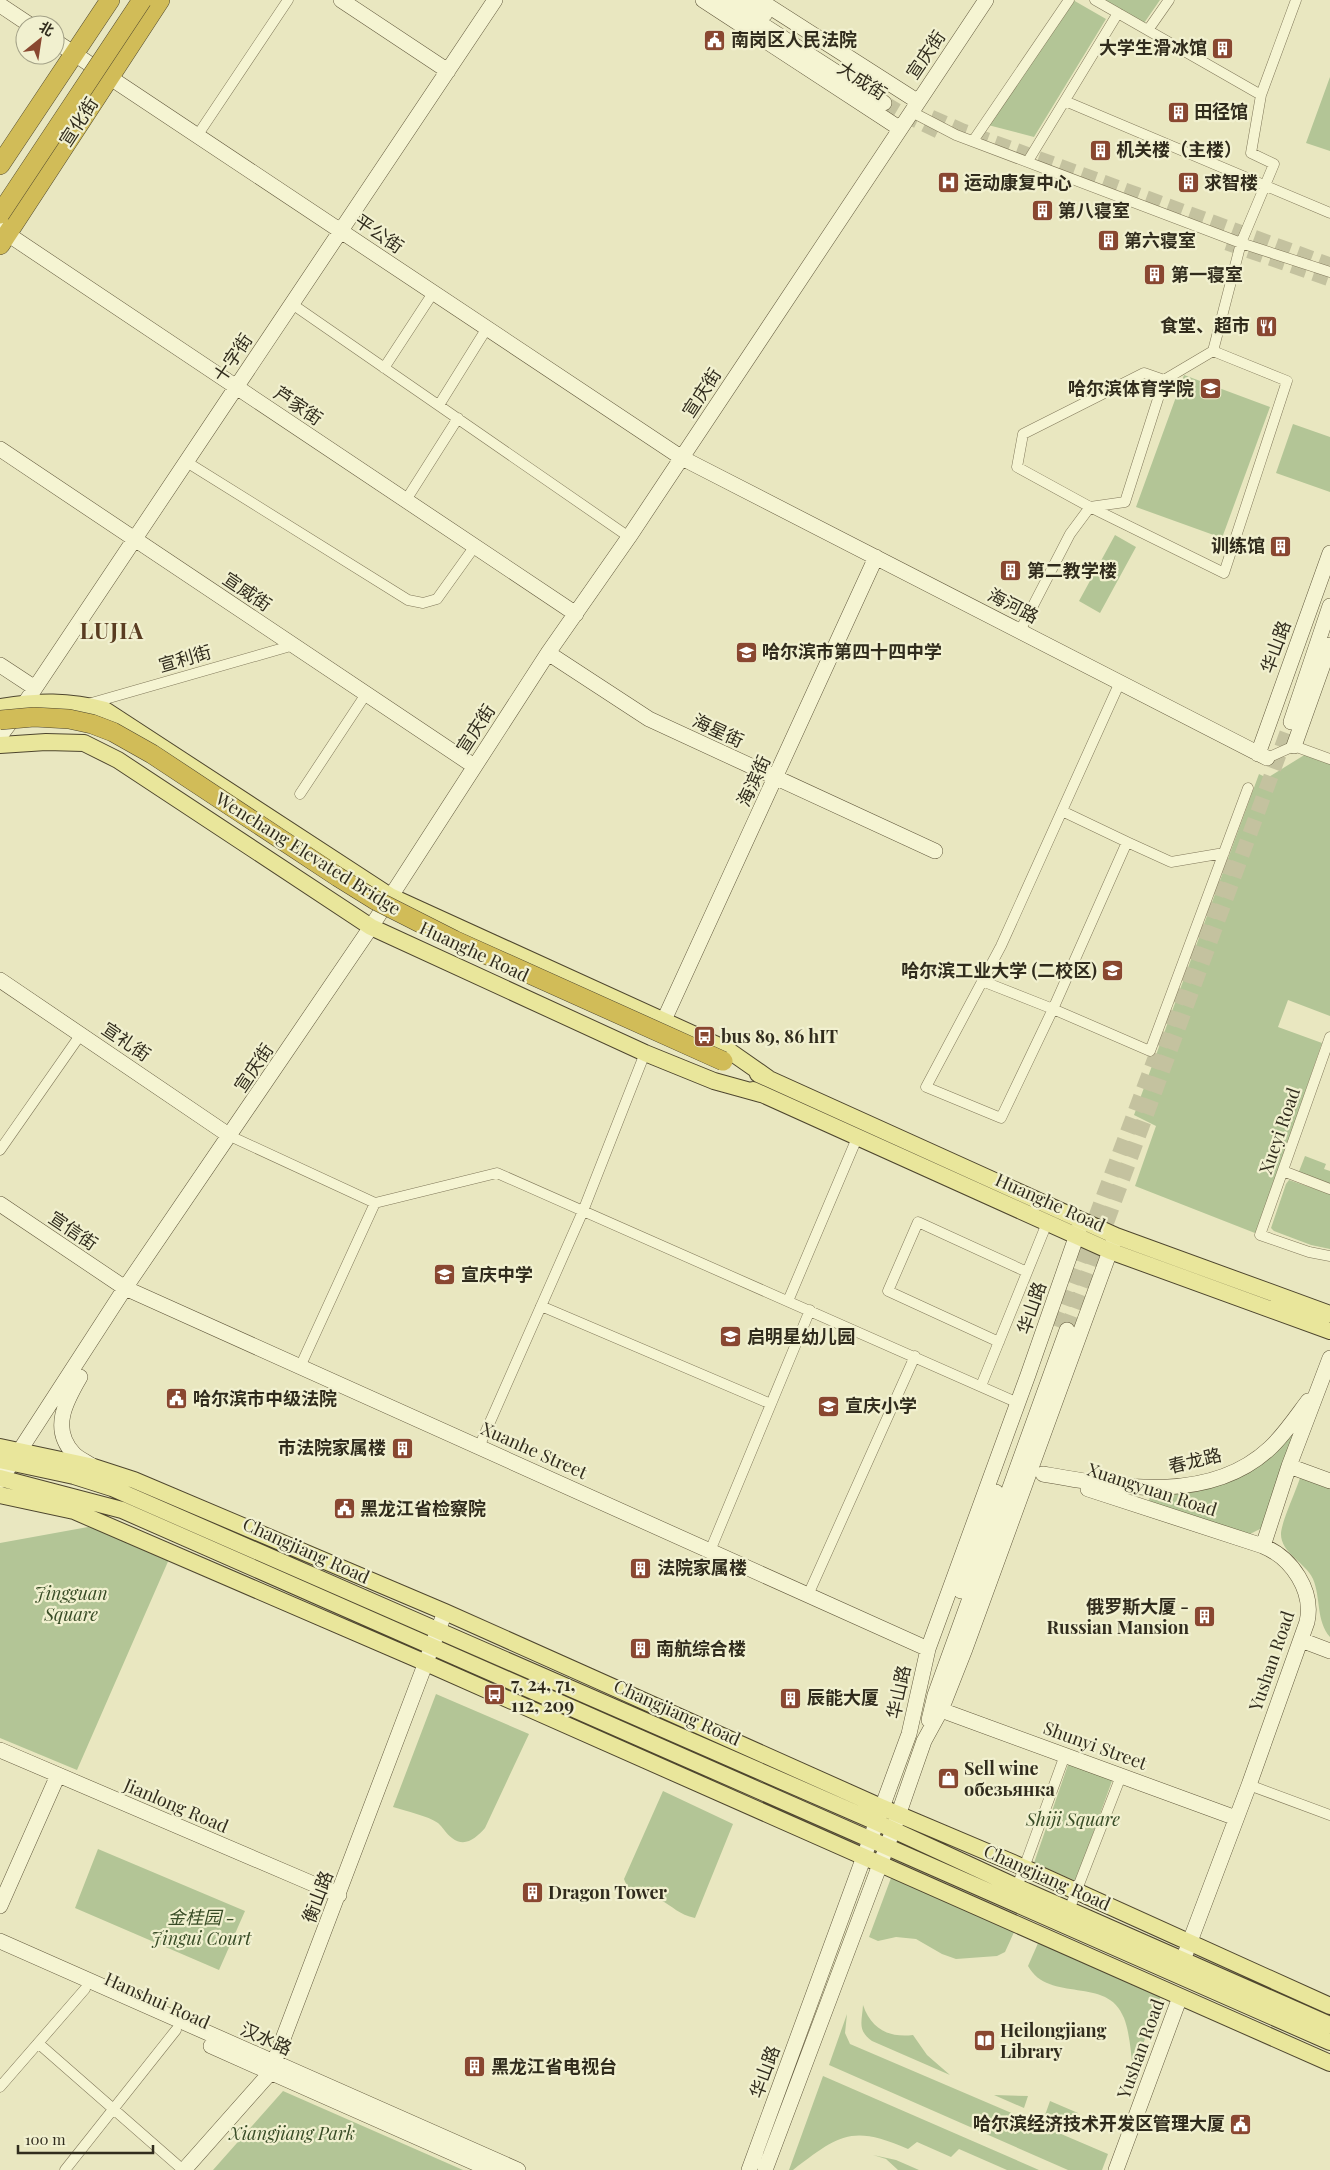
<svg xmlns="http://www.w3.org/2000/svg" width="1330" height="2170" viewBox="0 0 1330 2170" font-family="'Playfair Display','Noto Sans SC',serif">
<rect width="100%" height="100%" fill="#e9e7c0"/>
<path fill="#b3c596" d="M1073 0 1106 19 1034 137 988 125Z
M1104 0H1160L1142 26Z
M1330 77V151L1306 143Z
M1184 375 1270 407 1222 538 1136 507Z
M1293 424 1330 437V492L1276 473Z
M1115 535 1136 547 1100 613 1079 601Z
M1306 754 1330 763V1016L1288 1000 1278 1027 1322 1043 1257 1232 1260 1235 1135 1186 1156 1126 1134 1115 1259 774 1267 778Z
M1305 1156 1326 1164 1324 1169 1330 1171V1185L1298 1174Z
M1289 1180 1330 1194V1249L1311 1245 1274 1231 1271 1228 1286 1184Z
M1299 1427 1269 1515 1260 1529 1250 1534 1149 1501 1150 1496 1188 1492Z
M1300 1478 1330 1489V1637C1316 1621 1321 1598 1313 1579 1306 1563 1280 1553 1281 1533 1282 1521 1296 1491 1300 1478Z
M88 1527 103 1529 170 1557 77 1770 0 1738V1543Z
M436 1694 529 1734 485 1828C476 1838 465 1848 452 1838 446 1834 443 1827 438 1823 428 1816 406 1811 393 1807Z
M1069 1762 1113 1778 1076 1881 1034 1863Z
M663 1791 733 1824 695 1918C679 1915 673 1906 660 1900 646 1894 629 1895 624 1879Z
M98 1849 245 1911 219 1970 75 1908Z
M891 1878 1015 1930 1005 1952 997 1956 956 1959 942 1954 916 1939 896 1937 878 1941 869 1937Z
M1039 1941 1162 1993 1133 2071C1131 2054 1130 2034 1124 2018 1108 1975 1049 2004 1028 1966Z
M863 2005C871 2029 889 2038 913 2035L927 2055 950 2075 872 2041C857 2030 862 2022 863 2005Z
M847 2014 845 2033 850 2044 1108 2154 1102 2170H1068L829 2065Z
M823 2076 1039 2170H1007L959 2149 951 2157 917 2142 908 2149C852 2125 840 2134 793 2170H789Z
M283 2091 463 2170H213Z
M994 2095 1028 2096 1024 2108Z
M1050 2101 1078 2113 1072 2130 1044 2118Z
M873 2155 896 2160 919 2170H898L886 2159Z"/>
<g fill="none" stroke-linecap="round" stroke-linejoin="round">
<path stroke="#c4c29f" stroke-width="15" stroke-dasharray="15 8" stroke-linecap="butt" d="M884 103 899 112 942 133
M931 117 963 131 1330 265
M1227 243 1330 279
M1055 1326 1232 852
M1067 1330 1291 722"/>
<defs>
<path id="street" d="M1148 30 1169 0
M1261 95 1296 0
M1065 101 1330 213
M910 111 956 135 1241 243 1330 272
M197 136 288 0
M973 141 1069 0
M1028 161 1118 13
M292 304 629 537
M384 368 433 293
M1164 380 1144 373 1023 434 1017 467 1090 507 1224 573 1287 381 1213 351
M439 405 487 328
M185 461 408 600 423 603 437 599 475 546
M406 500 458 418
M1020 631 1070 534 1090 507 1125 502 1164 380 1213 351 1241 243 1274 164 1251 153 1261 95 1095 0
M88 704 294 645
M1267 758 1294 746 1330 759
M300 794 366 694
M1062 811 1127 842 1053 1009 1001 1118 926 1087 1001 946 1120 682
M1127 842 1171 862 1224 853
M982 981 1053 1009 1150 1051 1248 788
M1330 1037 1260 1235 1309 1252 1330 1256
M230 1136 375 1203 497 1173 1018 1403
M0 1150 81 1034
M1283 1171 1330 1189
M788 1301 857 1138
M541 1306 771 1404
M999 1342 888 1291 918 1222 1027 1272
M300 1367 375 1203
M981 1386 1047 1223
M479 1447 583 1211 645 1053
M710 1551 810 1310
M808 1595 915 1356
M1249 1785 1330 1815
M1017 1887 1065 1755
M1069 1910 1121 1776
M38 2043 183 2170
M0 2087 85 1989
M65 2170 176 2030"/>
<path id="secondary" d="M341 0 448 71
M703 0 899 128
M724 0 884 103
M745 0 765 14
M759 0 917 101
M0 5 30 25
M55 41 682 458 1267 758
M0 229 576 614
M0 449 474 766
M548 653 649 719 935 851
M0 665 35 688
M1291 722 1330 606
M0 736 25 703 495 0
M1294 746 1330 645
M1258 754 1330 553
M0 980 230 1136
M664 1020 876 557
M0 1204 125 1288 928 1649
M80 1377C66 1401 50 1429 74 1454 78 1458 86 1462 91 1465
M1289 1466 1330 1481
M1043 1474C1117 1487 1209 1505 1270 1448 1284 1435 1296 1417 1308 1401
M0 1481 125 1288 371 927 548 653 629 537 986 0
M1088 1489 1263 1546
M961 1591 996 1492
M1301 1640 1330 1651
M941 1710 1236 1818
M929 1720 935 1695 1067 1330
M0 1750 339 1895
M0 1906 58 1775
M0 1941 518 2170
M1183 1960 1249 1785 1307 1622C1314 1591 1292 1558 1263 1546L1289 1466 1330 1358
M211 2046 491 2170
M184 2170 270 2073 445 1612
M749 2170 909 1734 928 1649 1028 1375 1080 1226
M765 2170 893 1830 924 1741 941 1710 965 1649 1114 1240
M1116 2170 1180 1997"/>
<path id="primary" d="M0 707C37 701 69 700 105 710L390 896 728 1050 768 1078
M0 745 46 742 84 743 118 760 371 927 645 1053 714 1081 761 1094
M758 1074 1116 1236 1330 1314
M753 1090 1110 1251 1330 1331
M0 1447 94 1467 134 1480 445 1612 881 1807 1025 1868 1330 2006
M0 1460 74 1476 112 1488 876 1822 1017 1887 1330 2025
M0 1478 122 1510 1330 2042
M0 1495 74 1511 426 1663 1330 2063"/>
<path id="highway" d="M0 165 110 0
M0 245 160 0"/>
</defs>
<use href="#street" stroke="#80785a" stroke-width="11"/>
<use href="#secondary" stroke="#62593d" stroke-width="16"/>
<use href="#primary" stroke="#4e462e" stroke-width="18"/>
<use href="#highway" stroke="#4e462e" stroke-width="20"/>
<use href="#street" stroke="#f5f4d2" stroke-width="10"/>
<use href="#secondary" stroke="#f5f4d2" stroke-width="15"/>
<use href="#primary" stroke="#e9e69b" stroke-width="16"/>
<use href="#highway" stroke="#d1bc58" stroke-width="19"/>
<defs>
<path id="highway-bridge" d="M0 214 142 0
M0 720 34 717 69 719 92 724 113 732 152 754 338 877 375 900 454 940 723 1061"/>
</defs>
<use href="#highway-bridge" stroke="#4e462e" stroke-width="20" stroke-linecap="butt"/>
<use href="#highway-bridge" stroke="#d1bc58" stroke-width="19"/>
</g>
<defs>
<symbol id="civic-square" viewBox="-11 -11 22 22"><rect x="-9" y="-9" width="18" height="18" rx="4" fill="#894730" stroke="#f1f0cf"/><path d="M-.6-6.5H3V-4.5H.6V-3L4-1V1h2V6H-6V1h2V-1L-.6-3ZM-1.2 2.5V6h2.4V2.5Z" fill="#fff"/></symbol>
<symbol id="building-square" viewBox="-11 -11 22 22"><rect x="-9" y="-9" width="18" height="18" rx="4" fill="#894730" stroke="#f1f0cf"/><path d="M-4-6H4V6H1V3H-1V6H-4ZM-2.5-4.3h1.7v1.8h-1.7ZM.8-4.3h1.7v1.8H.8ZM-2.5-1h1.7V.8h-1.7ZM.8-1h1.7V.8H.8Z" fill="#fff"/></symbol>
<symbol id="hospital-square" viewBox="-11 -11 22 22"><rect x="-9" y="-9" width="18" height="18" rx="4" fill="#894730" stroke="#f1f0cf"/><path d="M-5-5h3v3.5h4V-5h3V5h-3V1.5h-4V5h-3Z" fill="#fff"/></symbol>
<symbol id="restaurant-square" viewBox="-11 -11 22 22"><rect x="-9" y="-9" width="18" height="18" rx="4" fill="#894730" stroke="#f1f0cf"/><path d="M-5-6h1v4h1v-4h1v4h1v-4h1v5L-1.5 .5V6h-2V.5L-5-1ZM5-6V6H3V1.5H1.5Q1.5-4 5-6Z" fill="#fff"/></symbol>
<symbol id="university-square" viewBox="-11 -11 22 22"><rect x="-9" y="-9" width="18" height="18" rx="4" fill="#894730" stroke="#f1f0cf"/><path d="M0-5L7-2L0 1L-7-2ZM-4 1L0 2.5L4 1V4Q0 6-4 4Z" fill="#fff"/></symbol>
<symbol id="school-square" viewBox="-11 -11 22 22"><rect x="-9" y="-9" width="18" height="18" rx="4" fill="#894730" stroke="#f1f0cf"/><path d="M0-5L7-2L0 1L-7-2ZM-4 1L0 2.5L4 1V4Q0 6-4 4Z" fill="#fff"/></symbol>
<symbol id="bus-square" viewBox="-11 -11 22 22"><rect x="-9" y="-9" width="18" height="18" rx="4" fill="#894730" stroke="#f1f0cf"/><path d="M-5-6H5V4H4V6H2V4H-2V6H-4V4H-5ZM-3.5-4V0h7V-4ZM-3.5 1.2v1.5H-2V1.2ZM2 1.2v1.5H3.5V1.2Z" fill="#fff"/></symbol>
<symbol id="shop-square" viewBox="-11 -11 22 22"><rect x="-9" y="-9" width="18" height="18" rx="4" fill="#894730" stroke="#f1f0cf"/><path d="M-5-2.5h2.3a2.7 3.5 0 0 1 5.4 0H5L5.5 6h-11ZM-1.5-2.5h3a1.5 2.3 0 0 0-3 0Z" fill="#fff"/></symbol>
<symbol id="library-square" viewBox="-11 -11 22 22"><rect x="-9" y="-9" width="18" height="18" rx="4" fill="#894730" stroke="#f1f0cf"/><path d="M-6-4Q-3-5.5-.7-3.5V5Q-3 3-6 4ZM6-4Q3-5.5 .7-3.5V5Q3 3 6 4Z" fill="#fff"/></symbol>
</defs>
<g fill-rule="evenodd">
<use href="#civic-square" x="702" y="28" width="25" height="25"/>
<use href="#building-square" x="1210" y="36" width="25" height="25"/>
<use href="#building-square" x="1166" y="100" width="25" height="25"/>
<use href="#building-square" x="1088" y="138" width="25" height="25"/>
<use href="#hospital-square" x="936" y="170" width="25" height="25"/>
<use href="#building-square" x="1176" y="170" width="25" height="25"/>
<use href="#building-square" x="1030" y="198" width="25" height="25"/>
<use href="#building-square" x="1096" y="228" width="25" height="25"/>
<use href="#building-square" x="1142" y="262" width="25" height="25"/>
<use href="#restaurant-square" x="1254" y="314" width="25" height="25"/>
<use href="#university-square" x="1198" y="376" width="25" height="25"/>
<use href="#building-square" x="1268" y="534" width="25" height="25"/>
<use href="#building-square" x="998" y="558" width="25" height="25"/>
<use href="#school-square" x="734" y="640" width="25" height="25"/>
<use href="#university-square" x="1100" y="958" width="25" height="25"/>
<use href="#bus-square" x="692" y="1024" width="25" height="25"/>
<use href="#school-square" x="432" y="1262" width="25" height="25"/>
<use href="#school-square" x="718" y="1324" width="25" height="25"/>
<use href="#civic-square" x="164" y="1386" width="25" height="25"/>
<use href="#school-square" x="816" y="1394" width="25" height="25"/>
<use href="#building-square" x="390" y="1436" width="25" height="25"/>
<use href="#civic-square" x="332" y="1496" width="25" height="25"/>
<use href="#building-square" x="628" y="1556" width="25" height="25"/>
<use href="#building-square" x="1192" y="1604" width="25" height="25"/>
<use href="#building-square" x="628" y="1636" width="25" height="25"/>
<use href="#bus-square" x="482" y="1682" width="25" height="25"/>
<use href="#building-square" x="778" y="1686" width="25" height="25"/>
<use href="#shop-square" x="936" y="1766" width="25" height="25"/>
<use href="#building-square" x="520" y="1880" width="25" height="25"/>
<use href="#library-square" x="972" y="2028" width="25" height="25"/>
<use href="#building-square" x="462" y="2054" width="25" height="25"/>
<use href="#civic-square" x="1228" y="2112" width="25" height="25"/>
</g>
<g text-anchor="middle" stroke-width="4.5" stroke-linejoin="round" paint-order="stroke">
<g font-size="18" font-weight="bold" fill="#312c1d" stroke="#f1f0cf" text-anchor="start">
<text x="731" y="46">南岗区人民法院</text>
<text x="1207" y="54" text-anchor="end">大学生滑冰馆</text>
<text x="1194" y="118">田径馆</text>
<text x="1116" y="156">机关楼（主楼）</text>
<text x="964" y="189">运动康复中心</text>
<text x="1204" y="189">求智楼</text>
<text x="1058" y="217">第八寝室</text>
<text x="1124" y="247">第六寝室</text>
<text x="1171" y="281">第一寝室</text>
<text x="1250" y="332" text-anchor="end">食堂、超市</text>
<text x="1194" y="395" text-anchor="end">哈尔滨体育学院</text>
<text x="1265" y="552" text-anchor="end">训练馆</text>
<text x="1027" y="577">第二教学楼</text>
<text x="762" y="658">哈尔滨市第四十四中学</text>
<text x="1097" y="977" text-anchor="end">哈尔滨工业大学 (二校区)</text>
<text x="721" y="1043">bus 89, 86 hIT</text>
<text x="461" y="1281">宣庆中学</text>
<text x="747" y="1343">启明星幼儿园</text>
<text x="193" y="1405">哈尔滨市中级法院</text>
<text x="845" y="1412">宣庆小学</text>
<text x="386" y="1454" text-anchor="end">市法院家属楼</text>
<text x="360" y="1515">黑龙江省检察院</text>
<text x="657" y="1574">法院家属楼</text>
<text x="1189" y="1613" text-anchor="end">俄罗斯大厦 -<tspan x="1189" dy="21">Russian Mansion</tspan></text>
<text x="656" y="1655">南航综合楼</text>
<text x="511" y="1691">7, 24, 71,<tspan x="511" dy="21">112, 209</tspan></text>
<text x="807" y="1704">辰能大厦</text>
<text x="964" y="1775">Sell wine<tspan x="964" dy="21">обезьянка</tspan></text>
<text x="548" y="1899">Dragon Tower</text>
<text x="1000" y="2037">Heilongjiang<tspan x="1000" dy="21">Library</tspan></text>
<text x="491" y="2073">黑龙江省电视台</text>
<text x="1225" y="2130" text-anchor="end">哈尔滨经济技术开发区管理大厦</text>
</g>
<g font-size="18" fill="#312c1d" stroke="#f1f0cf">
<text transform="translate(926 55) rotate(-56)" y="6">宣庆街</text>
<text transform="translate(862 81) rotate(33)" y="6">大成街</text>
<text transform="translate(79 122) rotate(-57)" y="6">宣化街</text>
<text transform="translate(379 234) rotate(34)" y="6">平公街</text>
<text transform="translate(233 358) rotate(-56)" y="6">十字街</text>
<text transform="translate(702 393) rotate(-57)" y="6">宣庆街</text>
<text transform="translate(298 406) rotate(34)" y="6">芦家街</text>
<text transform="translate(247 592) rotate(34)" y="6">宣威街</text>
<text transform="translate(1013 606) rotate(27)" y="6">海河路</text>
<text transform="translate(1276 647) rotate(-70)" y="6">华山路</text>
<text transform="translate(185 659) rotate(-16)" y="6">宣利街</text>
<text transform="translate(476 729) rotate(-57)" y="6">宣庆街</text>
<text transform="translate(718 731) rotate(25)" y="6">海星街</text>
<text transform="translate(754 781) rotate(-65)" y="6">海滨街</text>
<text transform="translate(308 854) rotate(32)" y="6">Wenchang Elevated Bridge</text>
<text transform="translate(474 952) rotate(25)" y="6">Huanghe Road</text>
<text transform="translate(126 1042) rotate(34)" y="6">宣礼街</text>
<text transform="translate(254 1068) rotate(-56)" y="6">宣庆街</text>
<text transform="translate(1280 1131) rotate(-71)" y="6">Xueyi Road</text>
<text transform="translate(1050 1203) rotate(24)" y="6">Huanghe Road</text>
<text transform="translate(73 1231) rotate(34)" y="6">宣信街</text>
<text transform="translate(1032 1308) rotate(-71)" y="6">华山路</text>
<text transform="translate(534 1451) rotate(24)" y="6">Xuanhe Street</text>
<text transform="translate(1195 1461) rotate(-14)" y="6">春龙路</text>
<text transform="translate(1152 1490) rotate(18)" y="6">Xuangyuan Road</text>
<text transform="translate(306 1551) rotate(24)" y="6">Changjiang Road</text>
<text transform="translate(1272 1661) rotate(-71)" y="6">Yushan Road</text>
<text transform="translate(899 1692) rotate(-78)" y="6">华山路</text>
<text transform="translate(677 1713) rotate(24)" y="6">Changjiang Road</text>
<text transform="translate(1095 1746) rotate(20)" y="6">Shunyi Street</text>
<text transform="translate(176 1806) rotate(23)" y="6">Jianlong Road</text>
<text transform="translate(1047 1878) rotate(24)" y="6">Changjiang Road</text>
<text transform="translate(318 1897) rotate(-69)" y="6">衡山路</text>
<text transform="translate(157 2001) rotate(24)" y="6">Hanshui Road</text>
<text transform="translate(266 2039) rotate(24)" y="6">汉水路</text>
<text transform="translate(1141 2049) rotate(-70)" y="6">Yushan Road</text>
<text transform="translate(765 2072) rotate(-70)" y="6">华山路</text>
</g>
<g font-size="18" font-style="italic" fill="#384c26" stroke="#f1f0cf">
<text x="71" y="1600">Jingguan<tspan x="71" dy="21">Square</tspan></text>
<text x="1073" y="1826">Shiji Square</text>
<text x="201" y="1924">金桂园 -<tspan x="201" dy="21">Jingui Court</tspan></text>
<text x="292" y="2140">Xiangjiang Park</text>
</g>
<g font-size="22" font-weight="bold" letter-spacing="1" fill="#593c21" stroke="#f1f0cf">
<text x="112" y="639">LUJIA</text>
</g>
</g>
<g transform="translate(40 40) rotate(30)"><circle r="24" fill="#f1f0cf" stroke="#a4a288"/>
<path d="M0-4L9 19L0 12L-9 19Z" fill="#894730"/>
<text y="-8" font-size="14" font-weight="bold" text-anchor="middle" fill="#312c1d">北</text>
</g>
<path d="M18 2145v8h135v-8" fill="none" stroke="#312c1d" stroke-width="2.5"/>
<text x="25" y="2145" font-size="15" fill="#312c1d" stroke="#f1f0cf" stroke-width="4" paint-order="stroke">100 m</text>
</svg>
